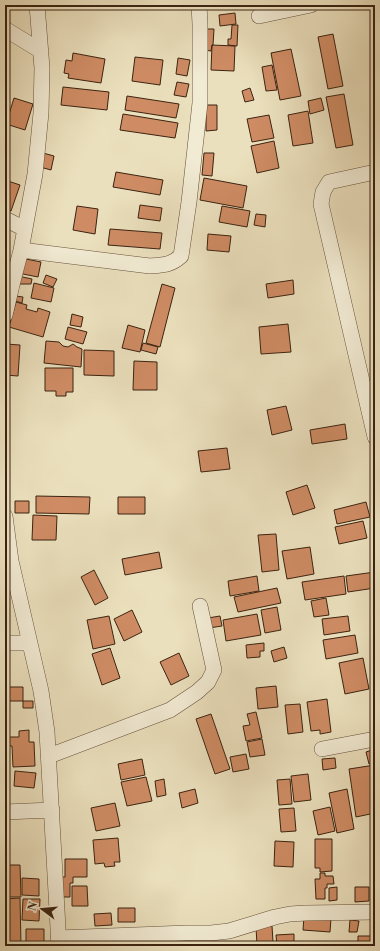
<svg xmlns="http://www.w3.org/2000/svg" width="380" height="951" viewBox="0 0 380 951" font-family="'Libre Bodoni',serif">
<rect width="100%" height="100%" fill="#ebe0bd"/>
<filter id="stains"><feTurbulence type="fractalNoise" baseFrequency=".005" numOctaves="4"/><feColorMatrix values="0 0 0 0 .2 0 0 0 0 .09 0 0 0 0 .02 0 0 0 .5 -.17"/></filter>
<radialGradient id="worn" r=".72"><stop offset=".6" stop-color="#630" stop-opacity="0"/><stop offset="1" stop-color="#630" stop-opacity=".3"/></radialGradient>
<path fill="#cf8c64" stroke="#3b2311" d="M235 13 236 24 220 26 219 15Z
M232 25H238L237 46 228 45V39H231Z
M205 29H214L213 45H212L211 51 204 50Z
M333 34 343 86 328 89 318 37Z
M212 45 235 46 234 71 211 70Z
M291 49 301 96 280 100 271 53Z
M73 53 105 59 101 83 68 78 69 74 64 73 66 60 72 61Z
M135 57 163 60 160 85 132 81Z
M178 58 190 60 187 76 176 74Z
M272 65 277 90 266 91 262 67Z
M177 82 189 84 186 97 174 95Z
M63 87 109 92 107 110 61 105Z
M250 88 254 100 245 102 242 91Z
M344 94 353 145 336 148 326 97Z
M127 96 179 104 176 118 125 110Z
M14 98 33 104 25 130 6 124Z
M321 98 324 110 310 114 308 101Z
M206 105H217V130L206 131Z
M308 111 313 143 293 146 288 115Z
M123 114 178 123 175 138 120 130Z
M269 115 274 138 252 142 247 119Z
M274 141 279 168 257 173 251 146Z
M43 153 54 156 51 170 40 167Z
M204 153H214L212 176 202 175Z
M116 172 163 180 160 195 113 187Z
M204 178 247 186 243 208 200 200Z
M5 180 20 185 11 211 5 209Z
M140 205 162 208 160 221 138 218Z
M77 206 98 209 95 234 73 230Z
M222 206 250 211 247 227 219 222Z
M256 214 266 215 265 227 254 225Z
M110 229 162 233 160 249 108 245Z
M208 234 231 236 229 252 207 250Z
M21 258 41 262 38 277 18 273Z
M46 275 57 279 53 287 43 283Z
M18 276 32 279 31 284H16Z
M293 280 294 294 268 298 266 284Z
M34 283 54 288 51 302 31 298Z
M162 284 175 288 160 347 146 343Z
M16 296 23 297 22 303 15 301Z
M16 302 27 305 26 309 37 312 38 308 50 312 43 337 9 327Z
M72 314 83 317 81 327 70 325Z
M288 324 291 352 261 354 259 327Z
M128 325 145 330 140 352 122 348Z
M68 327 87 332 83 344 65 339Z
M46 341 59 342 63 346 68 347 73 344 77 347 82 349 81 367 44 363Z
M143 343 158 347 156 354 141 350Z
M6 344 20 345 18 376 5 375Z
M84 350 114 351V376L84 375Z
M134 361 157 362V390H133Z
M45 368H73V392H66V396H56V391H45Z
M286 406 292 430 272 435 267 410Z
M345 424 347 439 312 444 310 430Z
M227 448 230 469 201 472 198 451Z
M307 485 315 508 293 515 286 492Z
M36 496 90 497 89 514 36 513Z
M118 497H145V514H118Z
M15 501H29V513H15Z
M366 502 370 517 337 524 334 510Z
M33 515 57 516 56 540H32Z
M363 521 367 538 339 544 335 527Z
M276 534 279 570 262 572 258 535Z
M310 547 314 574 287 579 282 551Z
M159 552 162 568 125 575 122 559Z
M94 570 108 598 95 605 81 577Z
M375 572V588L348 592 346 576Z
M257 576 259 591 230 596 228 581Z
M344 576 346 594 305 600 302 582Z
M277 588 281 603 238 612 234 597Z
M326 598 329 615 314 617 311 601Z
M277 607 281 630 265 633 261 610Z
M132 610 142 632 124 641 114 619Z
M257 614 261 635 226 641 223 620Z
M109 616 115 644 93 649 87 620Z
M220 616 222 626 209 628 208 618Z
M348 616 350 631 324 635 322 619Z
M355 635 358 653 326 659 323 640Z
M264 643V651H260V657L247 658 246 645Z
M284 647 287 658 274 662 271 651Z
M110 648 120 678 102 685 92 654Z
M179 653 189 676 171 685 160 662Z
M363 658 369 689 345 694 339 663Z
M276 686 278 707 258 709 256 688Z
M7 687H23V701H7Z
M327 699 331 732 320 734V730L311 731 307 702Z
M23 701H33V708H23Z
M300 704 303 732 288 734 285 705Z
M256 712 262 738 246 741 243 726 250 725 247 714Z
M211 714 230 769 215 774 196 719Z
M29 730V742H34L35 766 13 767 12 746H9V737H19V731Z
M262 739 265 755 250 757 247 742Z
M375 749V763L369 764 366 752Z
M246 754 249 769 233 772 230 757Z
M335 758 336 768 323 770 322 759Z
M142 759 145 775 121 780 118 764Z
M375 765V813L356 817 349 769Z
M15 771 36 773 34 788 14 786Z
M308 774 311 800 294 802 291 776Z
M146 777 152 801 127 806 121 782Z
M164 779 166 795 157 797 155 781Z
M290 779 292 804 279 805 277 780Z
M195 789 198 803 182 808 179 793Z
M347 789 354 829 337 833 329 793Z
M115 803 120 826 96 831 91 808Z
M330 807 335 831 318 835 313 811Z
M294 808 296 831 281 832 279 809Z
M118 838 120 862H114L115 866 105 867 104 863 95 864 93 840Z
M315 839H332V871L320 872V868H315Z
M275 841 294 842 293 867 274 866Z
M65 859H87V877H73V883H70V897H60V877H65Z
M5 865H20L21 897H5Z
M320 873H325V876H333L334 884H327V888H325V899H316L315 879H320Z
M22 878 39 879V896L22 895Z
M72 886H87L88 906H72Z
M337 887V900L329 901V888Z
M355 887H369V901L355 902Z
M20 898 21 946H5V899Z
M23 899H40L39 921 22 920Z
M118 908H135V922H118Z
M111 913 112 925 95 926 94 914Z
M304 916 331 918 330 932 303 930Z
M350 920 359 921 357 932H349Z
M272 926 273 942 257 944 256 928Z
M26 929H44V946H26Z
M294 934V946H277L276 935Z
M358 936H372V946H358Z
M96 943H119L118 946H96Z"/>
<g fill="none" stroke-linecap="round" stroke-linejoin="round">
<defs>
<path id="minor" d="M259 16 311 5
M5 29 41 51
M375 172 329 182 323 192 321 204 375 437
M5 219 25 229
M21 250 150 266C164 265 171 265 181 256L189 202 200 103V24L199 5
M5 315 12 285 21 250 35 174 41 113 42 68 37 5
M5 516 11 561 41 691 47 732 59 946
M5 643H29
M322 749 375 739
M49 756 170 710 197 692 208 682 214 670 200 606
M5 812 52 810
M58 938 187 933H211L229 931 275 917 290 914 306 913 375 912"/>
</defs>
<use href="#minor" stroke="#67523c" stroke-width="16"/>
<use href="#minor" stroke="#f2ebd4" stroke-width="15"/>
</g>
<rect width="380" height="951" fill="none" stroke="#ebe0bd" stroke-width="20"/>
<rect x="6" y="6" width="368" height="939" fill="none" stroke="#3b2311" stroke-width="2"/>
<rect x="10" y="10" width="360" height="931" fill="none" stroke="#3b2311"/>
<g transform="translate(42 909) rotate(286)" stroke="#f2ebd4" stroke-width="3" paint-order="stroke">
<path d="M0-3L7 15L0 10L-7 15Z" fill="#3b2311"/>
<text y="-6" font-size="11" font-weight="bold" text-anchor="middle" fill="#3b2311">N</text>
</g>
<rect width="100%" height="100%" filter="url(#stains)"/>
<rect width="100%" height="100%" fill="url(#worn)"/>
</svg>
